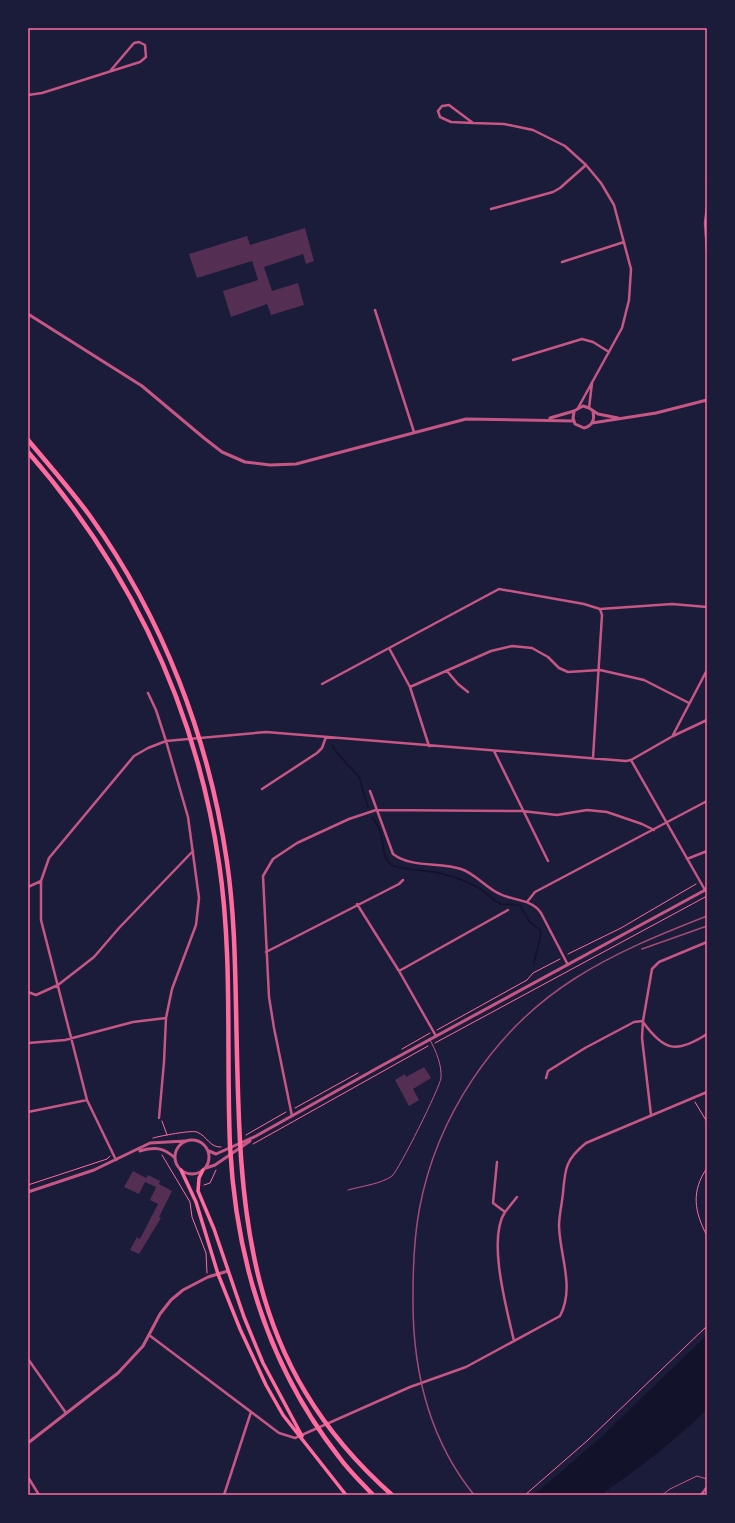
<svg xmlns="http://www.w3.org/2000/svg" width="735" height="1523" viewBox="0 0 735 1523" font-family="'PT Sans Narrow',sans-serif">
<rect width="100%" height="100%" fill="#1b1b3a"/>
<path fill="#12122b" d="M707 1335V1409C676 1440 642 1466 606 1491L604 1495H534L599 1439Z"/>
<g fill="none" stroke-linecap="round" stroke-linejoin="round">
<path stroke="#12122b" stroke-width="1.5" d="M332 745 337 753 359 777 368 807
M372 817C376 822 379 828 381 834 384 844 382 858 392 865 397 869 430 871 439 873 452 876 467 881 479 888 486 892 493 901 501 904 506 905 514 904 520 905L529 921 540 930 541 934 534 963"/>
</g>
<path fill="#542f53" d="M305 228 314 261 306 264 303 254 264 267 272 291 298 283 304 305 271 315 267 304 231 317 223 291 258 280 252 261 197 278 189 254 247 236 250 245Z
M424 1067 431 1078 413 1089 419 1100 409 1106 395 1080 405 1074 406 1077Z
M133 1171 146 1178 148 1175 160 1181 159 1184 172 1191 159 1217 161 1218 139 1254 130 1250 137 1237 140 1239 158 1204 150 1200 156 1187 145 1182 139 1194 124 1187Z"/>
<g fill="none" stroke-linecap="round" stroke-linejoin="round">
<path stroke="#ff6b9d" stroke-width="1" d="M568 954 621 928 696 884
M437 1030 527 980 533 973 560 959
M435 1043 707 896
M402 1049 430 1033
M695 1102 707 1122
M295 1108 358 1073
M162 1121 167 1135
M246 1135 286 1112
M153 1138C160 1136 191 1130 197 1132 207 1136 210 1148 221 1147
M253 1144 428 1046
M162 1155 190 1202 192 1217 206 1253 207 1273
M707 1168C691 1191 694 1211 707 1236
M28 1185 107 1159 110 1156
M204 1185 210 1183 216 1170
M525 1495 588 1440 707 1326"/>
<path stroke="#c65784" stroke-width="1" d="M348 1190C362 1186 381 1184 392 1176 399 1170 440 1087 441 1078 442 1065 436 1051 430 1040
M662 1495 670 1489 697 1476 707 1479"/>
<path stroke="#c65784" stroke-width="2.5" d="M28 95 42 93 140 62 146 57 145 45 139 42 134 43 111 70
M473 123 451 122 440 117 438 111 442 106 449 105 473 123 504 124 533 130 565 146 586 165 601 183 614 205 631 269 629 300 622 328 578 408
M707 179V183
M707 207 705 223 707 250
M491 209 553 192 560 188 586 165
M562 262 624 242
M375 310 414 432
M513 360 582 339 593 342 609 352
M589 408 592 383
M389 648 410 687 429 746
M447 671 458 684 468 692
M322 684 499 589 584 604 600 609 672 604 707 607
M410 687 491 651 512 646 532 648 548 657 559 668 568 672 600 670 644 680 689 703
M148 693 156 710 166 741 188 817 199 898 196 925 172 989 166 1018 164 1062 159 1118
M673 735 707 670
M494 751 548 861
M593 758 602 615 600 609
M631 760 705 890
M262 789 317 753 322 748 326 737
M370 791 393 854C411 868 440 862 461 869 476 874 486 888 500 894 514 901 532 899 541 913L568 965
M687 859 707 851
M28 887 41 881
M527 902 535 892 707 801
M357 904 399 971 436 1036
M266 952 399 884 403 880
M399 971 508 910
M28 992 36 995 58 985 94 957 119 928 193 851
M643 1022C664 1051 676 1054 707 1034
M28 1043 65 1040 133 1022 166 1018
M546 1078 548 1071 585 1048 634 1022 643 1021
M28 1112 87 1100
M651 1115 642 1038 643 1021 652 969 659 962 707 942
M292 1116 274 1028 269 997 263 876 273 859 297 843 349 819 376 810 522 811 557 815 587 810 607 812 642 824 654 830
M116 1160 87 1100 41 920V881L49 858 134 756 148 748 166 741 266 732 626 761 631 760 673 736 707 720
M497 1162 493 1203 505 1212C487 1239 507 1310 514 1341
M505 1212 517 1197
M149 1335 279 1433 295 1438 410 1387 466 1367 560 1316C575 1287 560 1257 559 1226 559 1215 562 1204 563 1193 565 1168 566 1159 586 1143L707 1092
M28 1359 66 1413
M28 1477 39 1495
M224 1495 251 1412
M701 1495 707 1487"/>
<path stroke="#c65784" stroke-width="3" d="M28 314 142 386 204 438 222 452 245 462 270 465 296 464 466 419 574 421
M574 412 573 418 575 424 584 428C592 426 595 420 593 412
M550 418 574 411 583 406 589 408 598 414 618 418
M592 423 656 413 707 400
M175 1157a17 17 0 1 1 34 0a17 17 0 1 1-34 0Z
M140 1151C155 1147 163 1147 175 1158
M209 1151 216 1154 256 1136 381 1066 707 889
M206 1168 215 1165 250 1141
M28 1192 94 1170 150 1143 185 1141
M28 1443 118 1373 143 1346 160 1314 171 1300 183 1290 208 1277 228 1271"/>
<path stroke="#ff6b9d" stroke-width="3.5" d="M181 1170 196 1202 218 1274 240 1329 266 1385 283 1415 346 1495
M203 1170 199 1178 198 1191 214 1229 244 1317 263 1363 302 1436"/>
<path stroke="#ff6b9d" stroke-width="4.5" d="M28 440C49 465 71 490 90 516 163 618 209 739 227 862 234 910 235 958 236 1007 240 1197 236 1357 392 1495
M28 452C131 570 196 708 219 863 233 957 226 1052 230 1146 236 1261 268 1366 339 1457 349 1471 362 1483 373 1495"/>
<path stroke="#a44b75" stroke-width="1.5" d="M642 949 707 926
M474 1495C428 1438 412 1368 413 1295 413 1267 414 1239 419 1211 436 1117 494 1030 574 979 616 952 661 934 707 916"/>
</g>
<rect width="735" height="1523" fill="none" stroke="#1b1b3a" stroke-width="58"/>
<rect x="29" y="29" width="677" height="1465" fill="none" stroke="#ff6b9d" stroke-width="1.5"/>
</svg>
